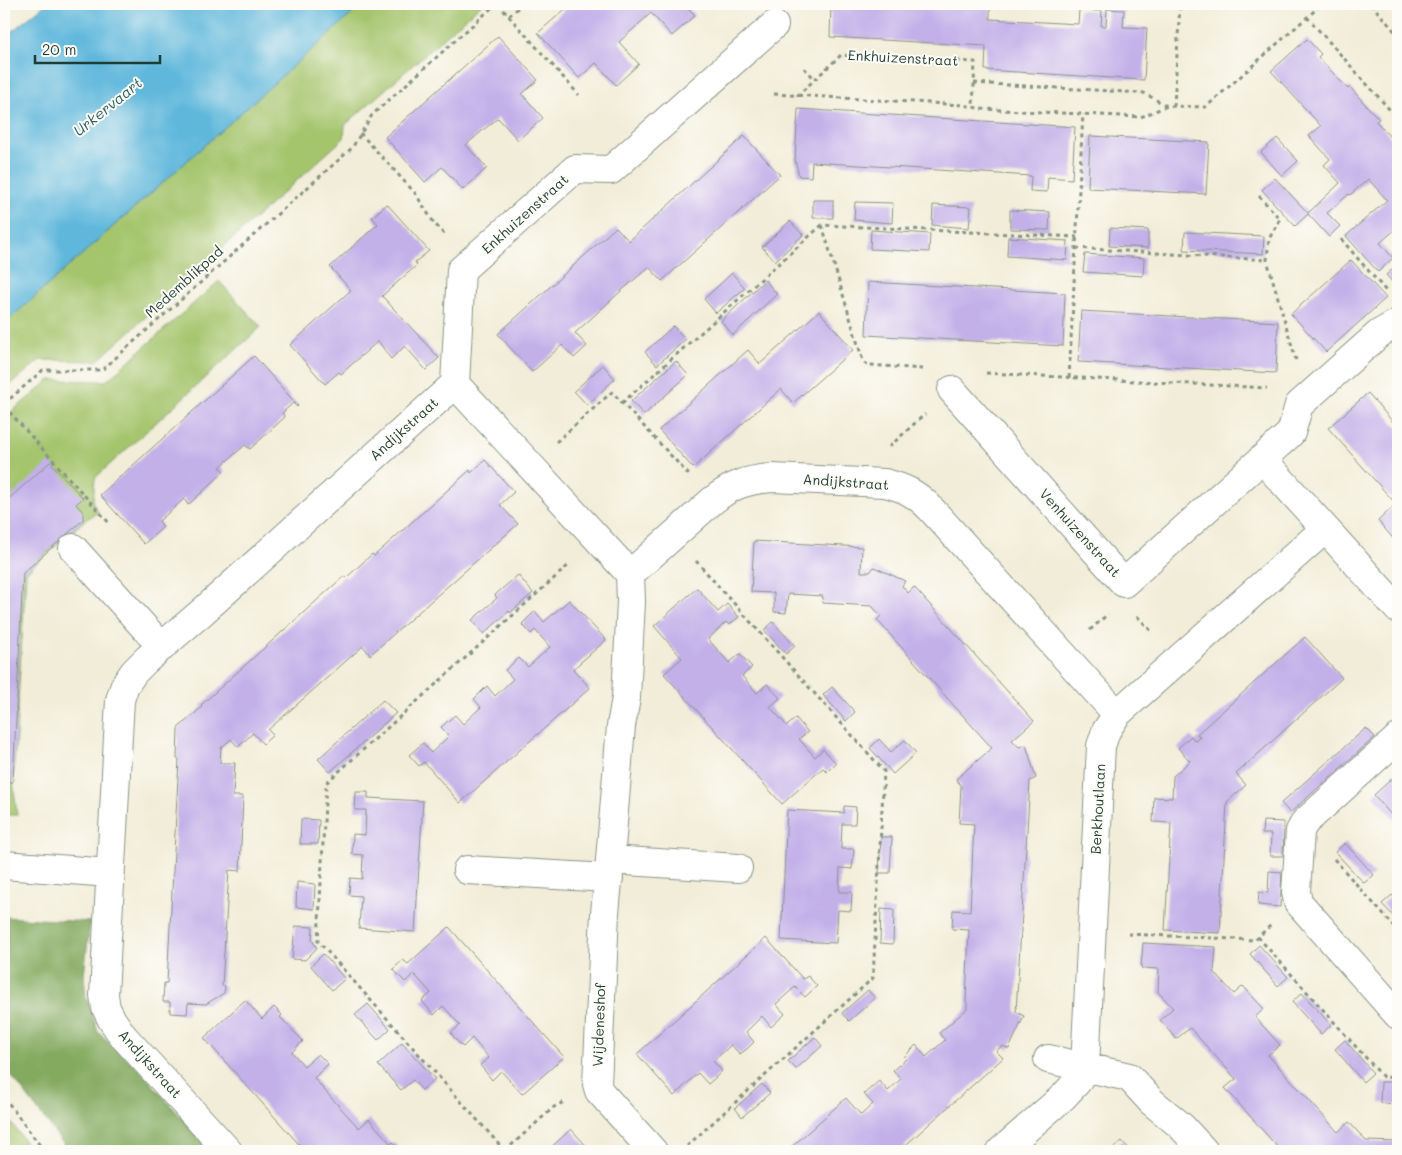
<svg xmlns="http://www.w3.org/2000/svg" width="1402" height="1155" viewBox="0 0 1402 1155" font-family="Mali,sans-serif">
<rect width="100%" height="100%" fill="#fdfcf7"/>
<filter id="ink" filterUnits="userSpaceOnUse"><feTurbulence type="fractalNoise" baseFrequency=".02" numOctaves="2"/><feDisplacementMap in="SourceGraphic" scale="10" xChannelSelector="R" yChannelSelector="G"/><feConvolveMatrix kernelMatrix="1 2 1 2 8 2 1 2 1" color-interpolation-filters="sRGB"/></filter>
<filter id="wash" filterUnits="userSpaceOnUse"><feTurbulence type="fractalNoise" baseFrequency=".0096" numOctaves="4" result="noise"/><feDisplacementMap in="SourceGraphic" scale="20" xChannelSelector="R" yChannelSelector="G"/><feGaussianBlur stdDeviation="1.12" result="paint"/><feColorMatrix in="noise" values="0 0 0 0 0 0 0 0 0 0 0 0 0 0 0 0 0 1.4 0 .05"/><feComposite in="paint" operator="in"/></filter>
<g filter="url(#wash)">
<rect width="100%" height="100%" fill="#f2edd8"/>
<path fill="#a5c56d" stroke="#628150" d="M363 4H482L345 125 344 138 97 361 40 360 4 390V324Z
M219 281 261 327 95 478 93 503 98 512 85 520 26 572 13 781 17 815H4V418L50 380 106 381Z
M4 1113 32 1151H7L4 1147Z"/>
<path fill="#84aa60" stroke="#52744a" d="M4 917 90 922 84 975 86 997 98 1032 137 1067 211 1151H69L4 1066Z"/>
<path fill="#5eb7dc" stroke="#3e7a88" d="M46 4H363L4 324V38Z"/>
<g id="blocks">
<path fill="#c3b0e9" d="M571 4H684L695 15 672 36 651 13 619 42 639 64 616 85 596 63 579 78 538 33Z
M831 4H990V19L1078 24 1079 10 1102 11 1101 26H1106L1107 9 1124 10 1123 27 1147 28 1144 80 985 70 986 46 830 37Z
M498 36 538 80 522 94 543 118 518 140 498 118 482 131 466 145 487 168 463 190 442 167 425 182 385 137Z
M1307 39 1321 54 1318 57 1348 89 1350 87 1364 103 1379 119 1376 121 1398 146V227L1380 243 1393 258 1378 272 1346 236 1387 200 1368 179 1350 195 1349 194 1327 213 1340 226 1329 237 1308 214 1295 226 1262 190 1275 178 1308 213 1340 183 1324 165 1330 159 1309 136 1321 126 1271 71Z
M798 109 1075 127 1072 179 1048 177 1047 192 1030 191 1031 176 812 162 811 177 799 176 795 160Z
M744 136 780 175 662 281 649 267 620 292 575 333 587 346 574 358 562 345 532 372 498 334 616 227 629 241Z
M1090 136 1209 142 1206 194 1088 188Z
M1277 138 1298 161 1282 176 1261 152Z
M813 200H833V218H813Z
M855 202 893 203 892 223 854 220Z
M387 204 429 251 415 262 417 265 382 296 439 358 426 370 405 346 391 359 378 341 341 374 339 372 325 384 290 345 351 290 330 267 378 224 372 217Z
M933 205 971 207 969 228 932 225Z
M1010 210 1050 212 1049 230 1010 229Z
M790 221 803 235 775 261 762 247Z
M1110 228 1148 230V248L1109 246Z
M871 230 930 234 929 252 870 249Z
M1185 232 1264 236 1263 254 1184 250Z
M1008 237 1068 241 1067 260 1007 256Z
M1085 254 1144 258 1143 276 1083 272Z
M1351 260 1386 298 1326 352 1291 314Z
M1397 265 1398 266V288L1386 275Z
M732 273 745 288 716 313 704 299Z
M765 280 777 294 733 335 721 321Z
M868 282 1065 293 1063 346 866 335Z
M819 311 853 350 793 403 781 389 693 468 659 430 748 350 760 364Z
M1081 311 1278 322 1276 373 1078 362Z
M673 326 686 339 657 365 645 352Z
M254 356 298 406 297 407 293 403 282 413 285 417 250 449 245 445 220 467 224 472 188 505 184 499 159 521 163 527 144 544 100 495Z
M676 361 688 375 644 415 631 401Z
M603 365 615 379 587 405 574 391Z
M1368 393 1398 428V544L1378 521 1396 504 1328 428Z
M485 460 514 492 500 505 518 524 370 655 363 646 268 730 273 735 263 744 253 733 238 747 231 739 221 748 220 763H235L233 796H243L240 871 229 870 222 986H225L224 993 206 1004 188 1003 187 1014 170 1013V1002H163L164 983H167L179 759H177L178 728 202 707 201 705 344 576 346 578 372 554 374 556 470 470 471 473Z
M50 462 83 498 76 504 83 512V520L23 573 13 782H4V503Z
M754 541 862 547 861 572H870L874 567 905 581 902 586 908 593 914 587 1034 721 1012 740 1019 747 1026 745 1036 778 1030 781 1016 1012 1024 1016 1009 1049 1002 1046 996 1051 1003 1058 899 1151H787L846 1098 861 1115 873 1104 864 1094 879 1081 888 1091 901 1079 893 1070 906 1059 904 1057 916 1045 926 1057 945 1040 939 1033 967 1009V1002H966L969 930 952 929 953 910 970 911 974 824 959 823 961 786 956 779 992 748 877 620 881 616 872 606 822 603 823 596 788 594 786 613 774 612V593L751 592Z
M518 575 533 593 510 613 509 611 484 634 472 620 497 598 495 595Z
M697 588 718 612 727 604 739 617 729 625 726 622 708 639 729 663 740 654 752 667 742 676 757 693 767 684 780 698 770 707 787 726 796 718 801 724 808 732 799 739 815 757 823 749 836 763 827 772 823 768 782 804 664 674 682 658 654 626Z
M569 600 606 640 573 669 590 688 460 803 424 762 419 766 409 755 423 743 431 753 449 736 441 727 455 715 463 724 481 707 474 699 487 686 495 696 513 679 505 670 519 658 528 667 550 647 535 630 531 634 522 624 535 611 544 622Z
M773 622 795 646 786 654 764 630Z
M1305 637 1342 678 1236 774 1246 785 1227 802 1220 933 1165 930 1171 823 1153 822 1154 797 1172 798 1173 776 1190 761 1178 748 1191 736 1195 741 1200 737 1197 734Z
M832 687 855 712 846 721 823 695Z
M383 700 396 713 330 772 318 759Z
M1366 728 1375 737 1290 813 1281 803Z
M879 739 891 752 905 740 916 753 893 774 870 748Z
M1398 773V823L1374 795Z
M356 792H368V798L423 801 415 932 359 928 361 896 349 895 350 878 362 879 363 855 352 854 353 834 365 835 366 810H355Z
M844 806 856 807 855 824H842L841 849H854L852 869 840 868 839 892H852L851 911 838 910 836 943 781 940 787 810 844 813Z
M301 819 319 820 318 844H300Z
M1263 821 1284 822 1283 856H1270L1271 834H1262Z
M881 837H892L890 873H879Z
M1345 843 1374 875 1364 883 1335 852Z
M1269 871 1282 872 1280 907 1258 905 1259 892 1268 893Z
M297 882 315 884 314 909 296 907Z
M1392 895 1398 902V921L1382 904Z
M881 909 894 910 893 944 880 943Z
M295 926 313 927 312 940 317 948 305 960 292 959Z
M449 927 564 1057 522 1094 501 1071 492 1080 480 1065 489 1058 472 1038 463 1047 455 1039 451 1033 460 1025 443 1006 434 1015 422 1001 431 993 414 974 405 982 393 969 403 960 408 964Z
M766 938 803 979 808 976 817 986 805 997 795 987 776 1004 785 1014 771 1027 762 1016 746 1032 754 1042 747 1049 740 1054 731 1045 713 1061 722 1071 715 1078 708 1084 698 1073 674 1096 637 1054Z
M1143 943 1216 947 1214 972 1234 994 1243 986 1264 1009 1255 1017 1280 1045 1268 1055 1338 1132 1349 1122 1366 1141 1398 1142V1151H1281L1225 1088 1236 1079 1190 1028 1176 1039 1160 1020 1173 1008 1158 992 1159 969 1141 968Z
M1259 945 1288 977 1278 986 1250 954Z
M323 954 345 979 332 990 311 966Z
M868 990 875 998 849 1021 842 1013Z
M1302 993 1331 1025 1321 1034 1292 1002Z
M245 1000 262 1019 274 1007 282 1015 280 1017 303 1041 292 1052 304 1066 318 1054 328 1064 314 1078 325 1091 359 1128 369 1119 391 1144 393 1142 402 1151H305L204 1038Z
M368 1004 390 1029 378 1040 355 1015Z
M815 1037 822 1046 796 1069 788 1061Z
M1345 1040 1373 1073 1363 1082 1335 1049Z
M402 1043 435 1079 422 1090 413 1080 401 1090 378 1065Z
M1381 1082H1398V1104L1380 1103Z
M762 1084 770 1093 742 1117 735 1108Z
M571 1129 591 1151H547Z
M1122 1141 1131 1151H1110Z"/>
</g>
</g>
<g filter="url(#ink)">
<use href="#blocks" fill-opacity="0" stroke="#889586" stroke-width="1"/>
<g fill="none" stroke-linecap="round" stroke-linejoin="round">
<defs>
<path id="minor" d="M455 384 630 574 631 602 627 678 626 698 621 726 610 860 605 913 597 1084 599 1091 653 1151
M455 384 461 270 575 169 611 170 774 25
M952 390 1124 583 1291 433 1299 405 1380 333 1398 323
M1262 459 1398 609
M73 548 162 647
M630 574 712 501C732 485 746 480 772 478L885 483C905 488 917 494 931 509L1117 714
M1398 738 1305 822 1300 831 1296 892 1298 902 1398 1015
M610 860 738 868
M4 865 110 873
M467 870 609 878
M1048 1059 1129 1077 1152 1102 1181 1126 1204 1151
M228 1151 123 1036 112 1020 106 1008 104 995 120 700 125 685 134 672 146 660 201 613 455 384
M1001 1151 1063 1097 1077 1082 1085 1067 1101 746 1106 731 1117 714 1325 529"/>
</defs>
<use href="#minor" stroke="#889586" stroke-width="30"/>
<path stroke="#889586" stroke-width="3" stroke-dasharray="4 4" stroke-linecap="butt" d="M498 4 579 95
M1371 4 1398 35
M509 16 522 4
M1307 17 1398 119
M804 68 815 79
M974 83 1144 93 1167 106
M774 94 964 105 982 109 1141 117 1167 106 1206 107 1322 4
M797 96 841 55 975 62 973 107
M1174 106 1180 4
M360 133 415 193 434 223 446 236
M1259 196 1280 219 1269 239 1267 260 1296 360
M822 225 863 361 868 366 870 365 922 369
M1341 239 1386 291
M1076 248 1267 260
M986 373 1267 388
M1069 378 1083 114
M622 403 822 225 1077 237
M4 404 43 370H102L352 148 372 115 496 4
M4 406 110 524
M556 442 612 392 689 475
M889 447 925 414
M1137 616 1153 633
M1090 630 1108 614
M1334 859 1398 931
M1128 934 1255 940 1271 925
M1258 937 1383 1077 1398 1078
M4 1097 44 1151
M687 1146 873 978 884 771 696 561
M505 1151 318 941 326 783 570 564
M505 1151 554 1107 566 1101"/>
<use href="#minor" stroke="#fff" stroke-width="28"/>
</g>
</g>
<g text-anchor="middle" stroke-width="4" stroke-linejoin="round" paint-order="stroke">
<g font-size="14" fill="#1f3d34" stroke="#fdfcf7">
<text transform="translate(903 58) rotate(3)" y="5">Enkhuizenstraat</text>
<text transform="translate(525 214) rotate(-42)" y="5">Enkhuizenstraat</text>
<text transform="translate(184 282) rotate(-42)" y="5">Medemblikpad</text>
<text transform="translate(404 429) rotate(-42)" y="5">Andijkstraat</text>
<text transform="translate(846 482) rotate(4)" y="5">Andijkstraat</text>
<text transform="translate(1080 533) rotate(48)" y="5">Venhuizenstraat</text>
<text transform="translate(1098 809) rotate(-87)" y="5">Berkhoutlaan</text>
<text transform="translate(599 1025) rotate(-88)" y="5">Wijdeneshof</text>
<text transform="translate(150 1064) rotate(48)" y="5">Andijkstraat</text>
</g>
<g font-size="15" font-style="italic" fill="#326266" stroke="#fdfcf7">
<text transform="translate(108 107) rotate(-39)" y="5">Urkervaart</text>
</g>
</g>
<rect width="1402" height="1155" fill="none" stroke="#fdfcf7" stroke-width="20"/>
<path d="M35 55v8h125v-8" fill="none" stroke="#1f3d34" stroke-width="2.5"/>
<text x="42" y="55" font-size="15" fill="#1f3d34" stroke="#fdfcf7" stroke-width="4" paint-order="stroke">20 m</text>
</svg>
